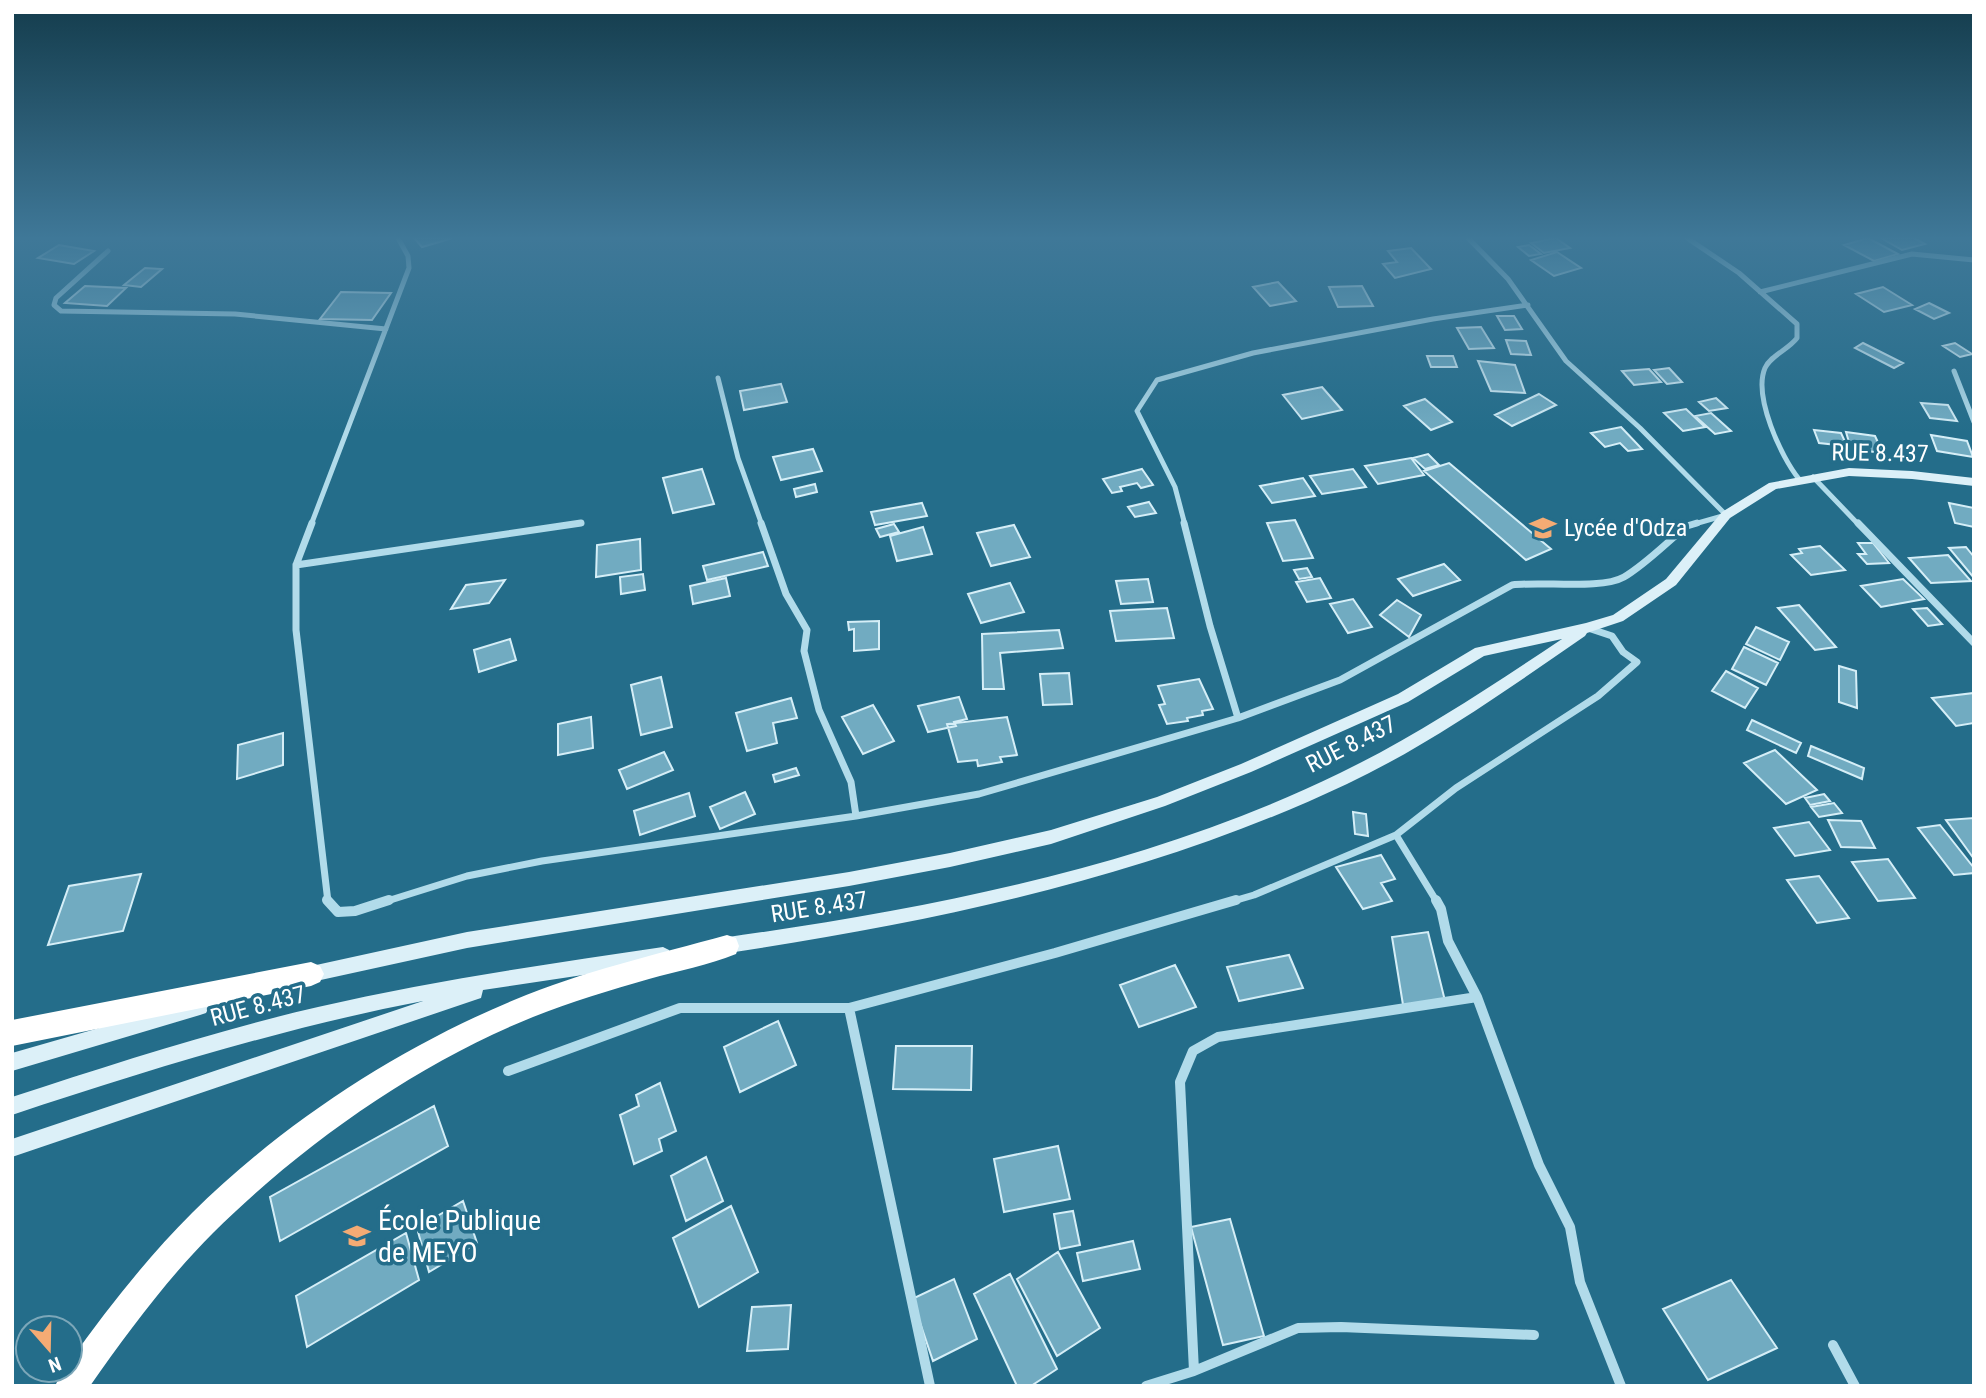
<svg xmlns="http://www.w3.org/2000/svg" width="1986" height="1398" viewBox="0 0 1986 1398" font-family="'Roboto Condensed',sans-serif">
<rect width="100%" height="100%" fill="#246d8a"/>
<path fill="#71abc1" stroke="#d5eef7" stroke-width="2" d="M414 238H453L422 247Z
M1556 238 1570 248 1544 253 1531 243Z
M1868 238 1898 254 1874 261 1844 245Z
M1881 238H1914L1925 244 1902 250Z
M59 245 94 251 74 264 38 258Z
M1529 245 1541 254 1529 256 1518 247Z
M1411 248 1431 269 1395 278 1383 264 1397 262 1388 251Z
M1557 252 1581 268 1554 276 1531 260Z
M145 268 162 269 141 287 124 285Z
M1278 282 1296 301 1270 306 1253 287Z
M85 286 126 288 107 306 65 303Z
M1362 286 1373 306 1338 307 1329 287Z
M1883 287 1912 305 1884 312 1856 294Z
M341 292 391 293 372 320 320 319Z
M1929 303 1949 313 1934 319 1915 309Z
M1497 316H1514L1522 329 1505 330Z
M1481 327 1494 348 1469 349 1457 328Z
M1506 340 1526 341 1531 355 1511 354Z
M1863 343 1903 363 1894 368 1855 348Z
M1955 343 1972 354 1960 357 1943 346Z
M1427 356H1453L1457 367H1431Z
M1478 361 1515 365 1525 393 1491 391Z
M1669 368 1682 382 1667 384 1654 370Z
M1649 369 1661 382 1634 385 1622 371Z
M781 384 787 402 744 410 740 391Z
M1322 387 1342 410 1302 419 1283 395Z
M1539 394 1556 405 1512 426 1495 415Z
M1716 398 1727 408 1709 411 1699 402Z
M1425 399 1452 422 1431 430 1404 406Z
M1921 403 1948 405 1957 421 1930 418Z
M1686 409 1705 427 1683 431 1664 413Z
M1711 413 1731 431 1715 434 1695 416Z
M1621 427 1642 449 1628 451 1620 443 1605 447 1591 433Z
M1814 430 1841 433 1847 446 1819 443Z
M1846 432 1875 436 1883 453 1851 449Z
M1931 435 1967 441 1973 457 1937 451Z
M813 449 822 471 781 480 773 457Z
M1428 454 1439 465 1425 469 1413 458Z
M1411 458 1424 475 1378 484 1365 466Z
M1449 463 1551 549 1526 560 1424 471Z
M702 469 714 504 673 513 663 478Z
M1142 469 1153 485 1141 488 1137 483 1120 487 1122 491 1112 493 1103 479Z
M1353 469 1366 487 1322 494 1310 476Z
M1303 478 1315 496 1272 503 1260 486Z
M815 484 817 492 796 497 794 489Z
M1149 502 1156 513 1135 517 1128 507Z
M922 503 927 516 875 525 871 512Z
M1949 503 1974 508V527L1955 523Z
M1295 520 1313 558 1283 561 1267 523Z
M894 524 899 532 880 537 876 529Z
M1014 525 1030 557 991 566 977 533Z
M923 527 932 554 897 561 890 536Z
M640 539 641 570 596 577 597 545Z
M1858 543H1873L1889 563 1867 564 1858 554H1866Z
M1820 546 1845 570 1811 575 1791 555 1802 553 1799 549Z
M1966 547 1974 557V578L1949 548Z
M763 552 768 566 707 580 703 566Z
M1948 555 1971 581 1931 583 1909 558Z
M1444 564 1460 580 1413 596 1398 579Z
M1307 568 1312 577 1299 579 1294 570Z
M643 574 645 590 621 594 620 577Z
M726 578 730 596 693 604 690 586Z
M1320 578 1331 598 1307 602 1296 582Z
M1148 579 1153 602 1121 604 1116 581Z
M1903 579 1924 599 1881 607 1861 586Z
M505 580 489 603 451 609 466 585Z
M1010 583 1024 612 981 623 968 594Z
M1353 599 1372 627 1348 633 1330 604Z
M1397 600 1421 615 1409 637 1380 615Z
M1799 605 1836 647 1815 650 1778 608Z
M1167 608 1174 638 1116 641 1110 611Z
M1927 608 1942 624 1928 626 1913 609Z
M879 621V649L854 651V629L849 630 848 622Z
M1756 627 1789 642 1780 660 1746 644Z
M1059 630 1063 648 1000 653 1004 689H983L982 634Z
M510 639 516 660 479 672 474 650Z
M1744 647 1778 663 1766 685 1732 669Z
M1839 666 1856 671 1857 708 1839 702Z
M1726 671 1758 688 1745 708 1712 691Z
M1069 673 1072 704 1043 705 1040 674Z
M661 677 672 727 641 735 631 685Z
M1199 679 1213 709 1202 711 1203 715 1187 718 1188 721 1167 724 1159 705 1165 704 1158 686Z
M1974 693V723L1956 726 1932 698Z
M959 697 967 719 954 722 956 726 928 732 918 706Z
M791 698 797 718 773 723 777 743 747 751 736 713Z
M873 705 894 741 863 754 842 717Z
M591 717 593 748 558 755V724Z
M1007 717 1017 755 1000 757 1002 762 978 766 977 760 958 762 947 724Z
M1752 720 1801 743 1796 753 1747 730Z
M283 733V765L237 779 238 745Z
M1811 746 1864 768 1862 779 1808 756Z
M1775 750 1817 790 1786 804 1744 763Z
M664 752 673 770 627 789 619 770Z
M796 768 799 775 775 782 773 775Z
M745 792 755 814 720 829 710 807Z
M689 793 695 816 640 835 634 811Z
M1824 794 1830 801 1810 805 1805 798Z
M1834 803 1842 813 1819 817 1811 807Z
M1353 812 1366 814 1368 836 1355 834Z
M1974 818V859L1946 820Z
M1828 820 1861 821 1875 848 1841 847Z
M1809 822 1830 850 1795 856 1774 828Z
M1940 825 1974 868V873L1954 875 1918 828Z
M1381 855 1395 879 1381 883 1392 901 1363 909 1336 867Z
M1888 859 1915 898 1878 901 1852 862Z
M141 874 123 931 48 945 69 886Z
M1819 876 1849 918 1817 923 1787 880Z
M1428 932 1446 1005 1404 1011 1392 937Z
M1289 955 1303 988 1239 1001 1227 967Z
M1175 965 1196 1007 1139 1027 1120 985Z
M778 1021 796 1065 740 1092 724 1047Z
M896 1046H972L971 1090 893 1089Z
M660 1083 676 1131 659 1139 662 1151 634 1164 620 1115 639 1106 636 1095Z
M434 1106 448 1146 280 1241 270 1197Z
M1058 1146 1070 1199 1004 1212 994 1159Z
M706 1157 723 1201 686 1221 671 1176Z
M463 1201 477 1243 429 1272 417 1228Z
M731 1206 758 1272 699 1307 673 1238Z
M1073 1211 1080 1245 1060 1249 1054 1214Z
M1230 1219 1264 1336 1223 1345 1191 1227Z
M406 1233 419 1280 307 1347 296 1296Z
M1133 1241 1140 1269 1083 1281 1077 1253Z
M1058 1252 1100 1328 1057 1356 1017 1279Z
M1010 1274 1057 1369 1031 1386H1017L974 1294Z
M954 1279 977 1339 933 1361 912 1299Z
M1731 1280 1777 1348 1708 1380 1663 1309Z
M791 1305 788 1349 747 1351 752 1307Z"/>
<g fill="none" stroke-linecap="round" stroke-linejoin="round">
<path stroke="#b1dbea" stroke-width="5" d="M1468 238 1508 279 1566 361 1640 428 1726 515
M1687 238 1739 273 1797 324V338C1788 350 1771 355 1765 368 1753 396 1781 457 1799 479
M108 251 56 298 54 305 61 311 235 314 386 329
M1760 292 1912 254 1974 260
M1954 371 1974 422
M718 378 738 458 762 525
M1813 477 1859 525
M311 525 409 268 408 256 398 238
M569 525 581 523
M1185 525 1175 487 1137 411 1157 380 1253 353 1433 319 1528 305
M1691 525 1726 515"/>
<path stroke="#b1dbea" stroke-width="7" d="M312 523 296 565V630L328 902
M761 523 786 594 807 630 804 651 819 710 851 782 856 816
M1184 523 1210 626 1238 718
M1858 523 1974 643
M296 565 581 523
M1396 835 1437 902
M384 902 467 876 542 861 856 816 979 794 1238 718 1340 680 1512 585C1542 581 1601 590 1624 577 1646 564 1667 542 1687 526L1697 523
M1230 902 1254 895 1396 835 1456 788 1598 696 1637 662 1623 652 1612 636 1588 628"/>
<path stroke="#b1dbea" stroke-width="10" d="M327 900 338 912 355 911 389 900
M1436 900 1441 909 1448 941 1477 997 1539 1165 1570 1227 1580 1282 1621 1386
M849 1008 930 1386
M508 1071 680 1008H849L1055 953 1236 900
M1833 1345 1855 1386
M1194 1371 1180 1082 1193 1051 1218 1037 1477 997
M1146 1386 1194 1371 1298 1328 1341 1327 1534 1335"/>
<path fill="#dcf0f8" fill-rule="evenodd" d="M1849 468 1912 471 1974 478V486L1912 479 1849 476 1776 489 1730 518 1676 585 1623 621 1587 633 1585 636C1508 689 1431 744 1347 784 1150 877 936 922 722 954L716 951 714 946 716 941 722 938C932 908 1147 867 1340 773 1418 735 1490 687 1562 639L1484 656 1408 702 1251 772 1165 806 1051 844 950 867 849 886 467 948 307 983 301 981 299 975 301 969 307 967 467 932 849 872 950 853 1051 830 1157 797 1241 764 1398 694 1475 648 1586 623 1613 615 1666 579 1722 512 1769 483Z
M663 947 669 950 671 955 669 960 663 963 483 990 481 998 475 1000 12 1157V1139L423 1001C283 1028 148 1070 12 1115V1097C113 1064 214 1031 318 1007 432 981 547 964 663 947Z
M200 999 206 1001 209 1007 206 1013 200 1015 12 1071V1053Z"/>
<path fill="#fff" fill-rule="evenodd" d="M727 935 736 938 739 946 736 954C708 965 678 971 649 979 610 990 571 1002 533 1017 416 1064 303 1144 213 1233 167 1279 128 1332 90 1386H55L63 1370H70V1361C107 1309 147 1258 192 1213 282 1124 396 1049 514 1000 583 971 655 955 727 935Z
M311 962 320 966 324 974 320 982 311 986 12 1046V1020Z"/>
</g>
<linearGradient id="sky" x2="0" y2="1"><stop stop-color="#143c4c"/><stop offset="0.55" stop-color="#3f7898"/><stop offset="1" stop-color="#3f7898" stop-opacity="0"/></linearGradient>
<rect width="1986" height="433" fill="url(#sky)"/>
<defs>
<symbol id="school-bare" viewBox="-9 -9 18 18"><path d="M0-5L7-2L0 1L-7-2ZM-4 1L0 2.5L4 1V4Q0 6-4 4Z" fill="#f4ab74" stroke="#246d8a" stroke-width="2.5" paint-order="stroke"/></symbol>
</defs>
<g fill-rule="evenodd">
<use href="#school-bare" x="1524" y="509" width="38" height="38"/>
<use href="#school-bare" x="338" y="1217" width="38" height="38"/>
</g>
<g text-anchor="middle" stroke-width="7" stroke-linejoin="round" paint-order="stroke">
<g font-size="24" fill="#fff" stroke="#246d8a">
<text transform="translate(1880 453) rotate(1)" y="8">RUE 8.437</text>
<text transform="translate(1351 744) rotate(-27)" y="8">RUE 8.437</text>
<text transform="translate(819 907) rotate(-9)" y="8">RUE 8.437</text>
<text transform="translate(258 1006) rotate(-15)" y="8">RUE 8.437</text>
</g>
<g font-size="24" fill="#fff" stroke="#246d8a" text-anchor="start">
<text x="1564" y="536">Lycée d'Odza</text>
</g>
<g font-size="28" fill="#fff" stroke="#246d8a" text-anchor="start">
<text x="378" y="1230">École Publique<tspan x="378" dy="32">de MEYO</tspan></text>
</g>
</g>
<rect width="1986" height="1398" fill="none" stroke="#ffffff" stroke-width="28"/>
<g transform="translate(49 1349) rotate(160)"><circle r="33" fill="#246d8a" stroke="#7ca7b9" stroke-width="2"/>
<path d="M0-5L12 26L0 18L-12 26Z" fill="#f4ab74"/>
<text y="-10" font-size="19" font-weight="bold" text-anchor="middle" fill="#ffffff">N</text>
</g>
</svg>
